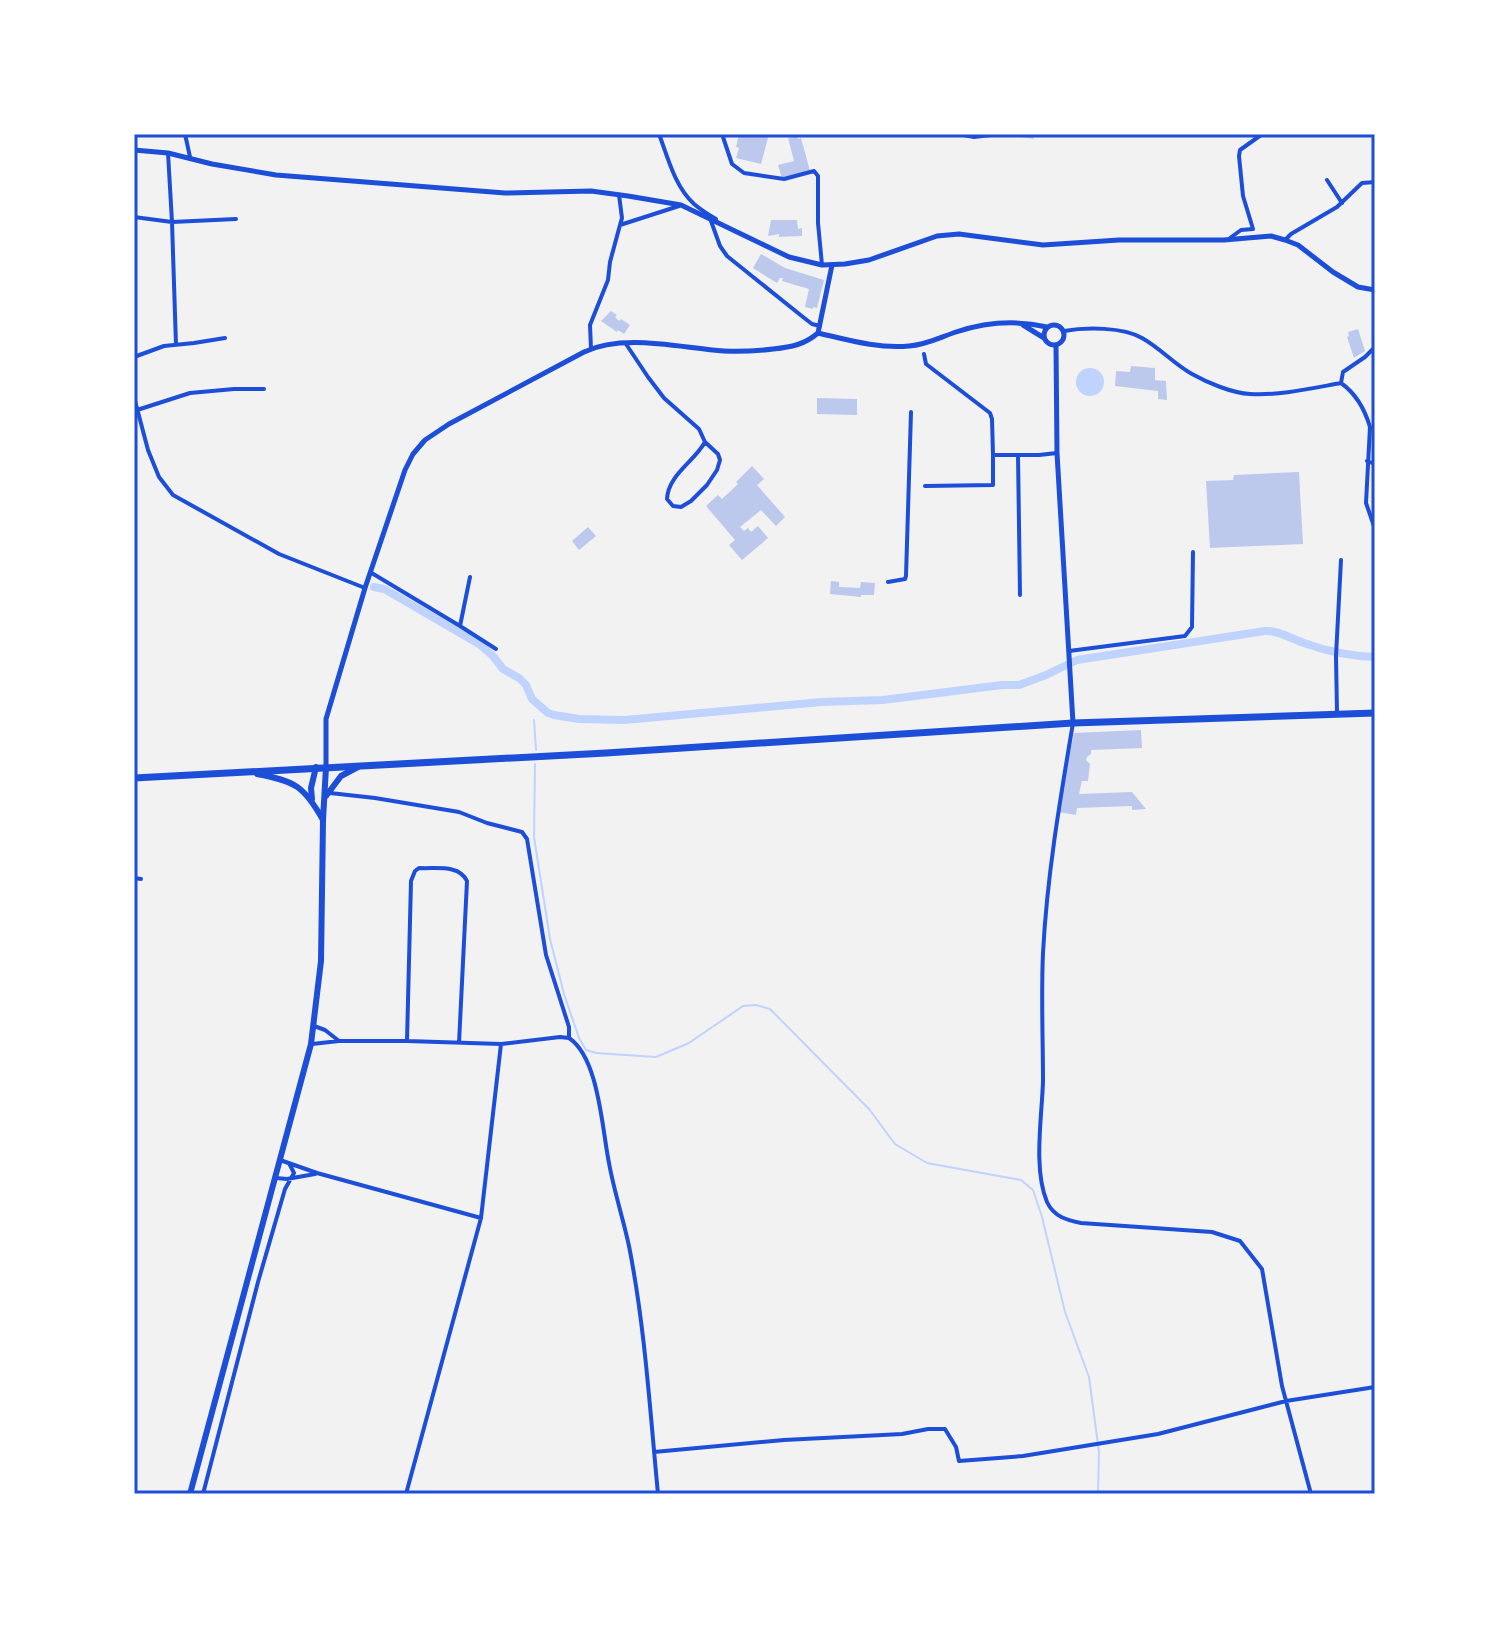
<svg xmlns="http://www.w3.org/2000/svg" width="1509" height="1628" viewBox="0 0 1509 1628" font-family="Signika,sans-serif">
<rect width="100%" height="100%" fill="#f2f2f2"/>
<path fill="#bfd3fe" d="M1076 382a14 14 0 1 1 28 0a14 14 0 1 1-28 0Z"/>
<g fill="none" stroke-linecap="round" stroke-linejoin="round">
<path stroke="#bfd3fe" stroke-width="2" d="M534 720 536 750
M535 764 534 837 550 939 564 994 579 1038 586 1050 596 1053 656 1057 689 1043 743 1006 756 1005 770 1009 869 1109 895 1144 927 1163 1021 1180 1033 1190 1042 1217 1065 1312 1089 1377 1099 1452 1098 1494"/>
<path stroke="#bfd3fe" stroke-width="8" d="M374 587 384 589 393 594 479 644 493 656 503 669 519 678 526 685 532 699 548 713 554 715 579 719 625 720 821 702 883 700 1002 685H1019L1046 675 1077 660 1265 631C1279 630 1293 640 1307 644 1329 652 1351 656 1375 657"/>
</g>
<path fill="#bdc9ec" d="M739 134H769L761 164 736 158 739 148 736 147Z
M1014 134H1034V139L1014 136Z
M797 136 798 139 801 138 810 171 782 178 778 165 794 161 788 138Z
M771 220H797L798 229 802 228V236L779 237V234L768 236Z
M761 254 785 268 824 280 817 308 813 307V309L805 307 809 289 782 281 783 278H780L777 283 753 268Z
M611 311 617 315 615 317 619 321 621 319 630 325 624 334 618 330 617 332 601 321Z
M1358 329 1365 351 1354 358 1347 337 1349 336 1348 332Z
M1131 366 1155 368V380L1166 381 1167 400 1158 399V391L1115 386 1116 371 1130 372Z
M817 398 857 399V415L817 414Z
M752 466 764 479 757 485 785 517 776 526 761 510 740 527 744 531 748 528 751 532 758 526 768 538 742 560 729 545 735 540 706 506 718 495 722 499 738 484 736 482Z
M1299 472 1303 544 1210 548 1206 481 1233 480 1234 475Z
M588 527 596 536 579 550 572 541Z
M831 581 839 582V587L860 588 861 582 875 583 874 595H861V597L830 594Z
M1141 730 1142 748 1091 750V754L1087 757 1086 760 1090 764 1088 781H1082L1079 794 1132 792 1146 809 1132 810V806L1077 808 1076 815 1058 812 1074 733Z"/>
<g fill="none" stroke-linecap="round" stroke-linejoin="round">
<path stroke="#1d4ed8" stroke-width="4" d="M185 134 190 157
M659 134C668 158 675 187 694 204 701 210 709 215 716 219
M722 134 732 164 744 173 784 179 814 171 818 176V223L822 265
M958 134 974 137 999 134
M168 153 172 222 176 345
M1327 180 1342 203
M134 217 172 222 236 219
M711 221 720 246 727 256 803 317 812 324 820 326
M620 225 679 206
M1230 238 1241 230 1253 229 1243 196 1239 156 1240 150 1261 135
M1285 240 1291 234 1337 207 1362 183 1375 182
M1064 331C1086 327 1123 327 1142 338 1160 348 1174 364 1192 374 1208 383 1232 393 1250 394 1278 396 1313 388 1341 383
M626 344 648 377 664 398 699 429 705 442 718 454 720 460 717 470 707 485 691 501 681 507 673 506 667 499C668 475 694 462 705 442
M591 349 590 325 608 280 610 262 620 225 622 218 619 195
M924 354 926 364 990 413 992 419 993 455
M134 357 164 346 194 343 225 338
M1341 383C1355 393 1365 410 1370 427L1366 503 1375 529
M1341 383 1343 372 1365 357 1375 347
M134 397 148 450 159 477 173 495 279 554 365 588
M134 411 190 393 234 389H264
M1018 455 1020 595
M1367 461 1375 464
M925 486 993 485V455H1039L1057 453
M370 572 460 626 470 577
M888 582 905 579 906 576 911 412
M460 626 496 649
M1069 651 1185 636 1192 627 1193 552
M1337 713 1336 656 1341 560
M1073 723C1060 800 1047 876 1043 953 1041 995 1043 1038 1043 1081 1042 1117 1033 1168 1047 1202 1054 1217 1067 1220 1081 1223L1212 1232 1240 1241 1262 1269 1282 1386 1311 1494
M330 793 375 798 459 812 487 823 522 832 527 839 546 955 569 1027V1038C599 1058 602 1129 609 1163 614 1191 623 1218 629 1246 645 1327 650 1411 658 1494
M134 878 141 879
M314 1026 325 1030 339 1041
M407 1041 411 881 415 871 419 868C436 869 459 864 467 881L459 1043
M312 1044 339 1041H407L501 1044 560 1037 569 1038
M280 1160 317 1173 481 1218
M276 1178 287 1179 315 1174
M654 1452 784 1440 902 1434 928 1429H945L956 1447 959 1461 1023 1456 1158 1434 1286 1401 1375 1387
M203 1494 258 1282 285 1189 294 1173 289 1163
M406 1494 481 1218 501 1044"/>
<path stroke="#1d4ed8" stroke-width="5" d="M134 150 168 153 212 164 276 175 505 193 591 191 628 196 681 205 789 257 822 265 845 264 869 260 937 236 959 234 1043 245 1119 240H1224L1271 236 1285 240 1298 245 1333 272 1358 287 1375 290
M1044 335a10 10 0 1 1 20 0a10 10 0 1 1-20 0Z
M1023 325 1044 338
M818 333C848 340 879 349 909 346 926 345 941 337 956 332 986 322 1017 320 1047 327
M818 333 832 265
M1056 345 1057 453 1073 723
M326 767V719L365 588 405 470 413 454 425 440 449 424 584 352C624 333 680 348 724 351 740 352 756 351 773 349 791 347 804 345 818 333"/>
<path stroke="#1d4ed8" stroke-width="6" d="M257 774C295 781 304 786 323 820
M326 796 341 776 358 767
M312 799 311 788 316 767
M190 1494 311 1044 321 961 323 820 326 767"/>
<path stroke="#1d4ed8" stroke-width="7" d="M134 778 606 753 1073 723 1375 713"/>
</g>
<rect width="1509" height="1628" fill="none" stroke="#ffffff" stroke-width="272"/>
<rect x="136" y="136" width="1237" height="1356" fill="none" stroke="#1d4ed8" stroke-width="3"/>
</svg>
